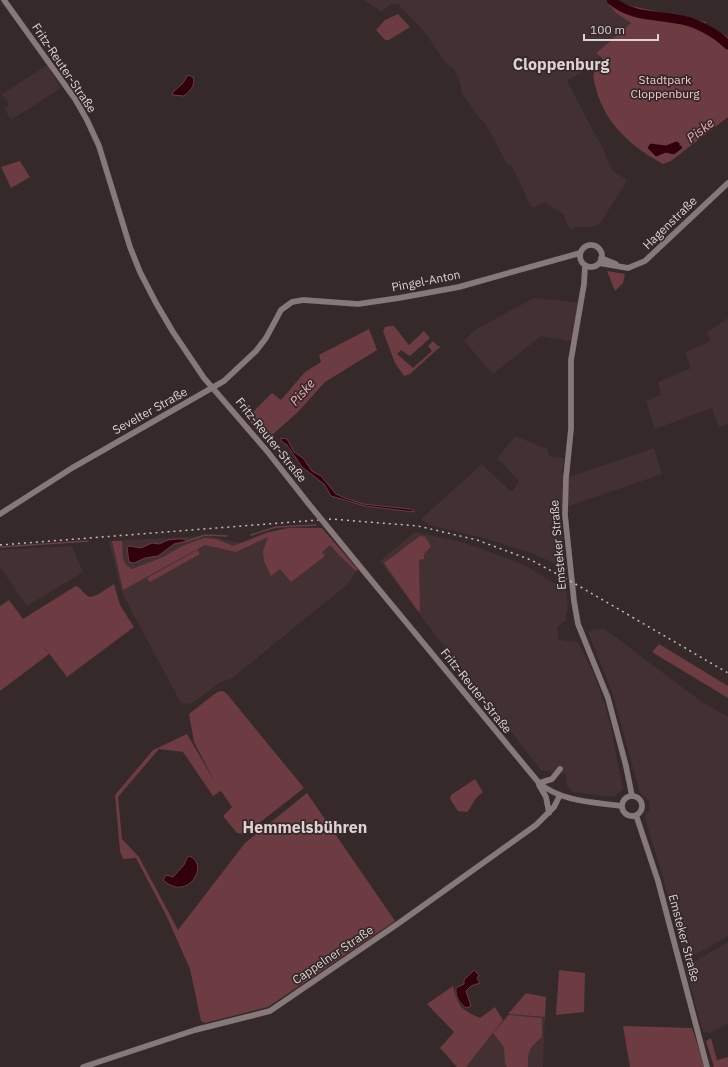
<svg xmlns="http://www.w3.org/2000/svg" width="728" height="1067" viewBox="0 0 728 1067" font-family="'IBM Plex Sans',sans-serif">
<rect width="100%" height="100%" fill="#35292a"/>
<path fill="#433032" d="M364 0H605L616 13 631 23 596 53 600 57 591 67 567 81 603 149 612 170 627 180 600 224 590 227H578L570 230 563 214 544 202 533 208 532 206 531 207 511 164 508 166 485 123 479 118 462 93 459 78 453 68 447 65 426 34 398 4H391L381 12Z
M47 65 61 88 11 120 4 108 9 105 2 94Z
M534 298 583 303 576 342 541 336 493 374 464 341 475 330Z
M728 318V424L719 427 712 408 655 429 646 401 661 395 658 382 691 368 685 352 711 341 707 333Z
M515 436 547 449 549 456 564 458 563 470 561 472 569 477 654 448 662 474 569 506 560 511 565 561 562 567 534 554 484 538 429 525 421 519 482 464 510 491H513L519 481 497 458Z
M291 527 321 528 356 571 348 584 231 679 221 682 191 704 181 703 122 593 109 541 209 536 241 543 267 532Z
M415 532 462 542 493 553 524 565 566 590 568 611H566V620L557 628 559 640 578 642 594 674 605 705 612 733 623 789 614 797 572 792 567 786 566 774 541 770 427 624 380 561Z
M72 546 83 572 27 606 0 567V550Z
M595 629H605L699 700 728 717V936L685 961 662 874 645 818 646 813 650 810 649 800 640 793 612 692 588 632Z
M728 942V1024L710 1033 703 1032 685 967Z
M508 1014 545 1017 543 1067H466Z"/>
<path fill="#6d3b42" d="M605 0H616L627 5 706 22V25L728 37V117L671 161 663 164C632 147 604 123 596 88 594 82 592 75 595 70 597 66 601 63 604 60L596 53 631 23 616 13Z
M398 14 410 27 389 40H385L376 30 385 20Z
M20 161 30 177 11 188 1 167Z
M607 271 625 274 623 283 615 291Z
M390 326H394L409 345 424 331 430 338 410 356 401 350 397 354 413 368 432 351 428 346 433 341 438 346H441L410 374 404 376 395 363 383 331 385 327Z
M369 329 377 350 325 382 297 413 265 441 247 418 272 393 281 400 305 372 321 362 319 355Z
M289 528H322L358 570 356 571 339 555 330 545 322 552 325 556 291 582 280 569 271 576 264 561 263 551 268 537 236 552 205 545 123 590 112 541H122L123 559 126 565 132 569 163 557 182 546 204 538 216 539 233 546 266 533Z
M420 536 425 537 431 546 424 554V559L419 560 420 611H418L384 563Z
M197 550 200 554 150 582 147 578Z
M114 584 120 605 134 627 67 677 38 639 49 654 0 691V606L9 600 23 619 74 587 77 586C82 589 84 595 90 597L97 595Z
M659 644 728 686V698L652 652Z
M223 691 227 694 304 788 245 834 237 833 223 816 232 807 221 791 213 796 183 752 159 749 118 797 122 839 139 857 178 930 245 843 307 793 395 921 268 1007 205 1023 201 1021 190 969 166 915 136 858 123 859 120 851 115 795 153 750 187 734 215 782 194 742 189 714 217 692Z
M475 779 483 792C472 800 475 803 467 812L458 811 450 799 451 795Z
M559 970 585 973 584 1012 556 1015Z
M453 986C458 1006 460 1009 480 1018L495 1007 503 1020 466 1067H457L440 1048 454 1032 427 1004Z
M526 993 546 997 545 1017 508 1014Z
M509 1015 542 1018V1037C529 1048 528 1050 528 1067H507L505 1064 504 1047 493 1033Z
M623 1026 692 1028 705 1067H630Z
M711 1038 717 1060 728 1057V1067H714L706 1041Z"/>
<path fill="#32000b" stroke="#653f47" d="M188 75 193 77C196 85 190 91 184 96L172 95 173 92 183 83Z
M676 141 679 142 683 148 674 155 666 153 656 157 647 148 650 143 666 145Z
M281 438 287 439 294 452 303 458 312 471 321 476 336 494 345 498 363 504 410 509 414 511V512L365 506 331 496 324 484 302 467 287 445 281 441Z
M177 539H184L187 541 174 544 158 556 145 558 134 563 129 562 127 548 129 546 141 548 152 543 159 544 168 540Z
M188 856C211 861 189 904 163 880L166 875 173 877 184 865Z
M474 970 479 975 477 978 480 983 471 986 466 991 471 1006 467 1008C460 1005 455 996 456 988L464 984V980Z"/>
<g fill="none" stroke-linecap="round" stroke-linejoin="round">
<path stroke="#653f47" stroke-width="1.5" d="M680 145 701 131 728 108
M386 336 395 330
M262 438 317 374 372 346
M251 535 276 527 316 525
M187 541 205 535 227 536
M0 547 88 541"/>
<path stroke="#32000b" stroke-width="9" d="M611 0C629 16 653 15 676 19 694 21 715 32 728 45"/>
<defs>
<path id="secondary" d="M4 0 75 99 87 120 99 146 130 247 140 272 156 303 173 332 204 378 267 451 308 503
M580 256a11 11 0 1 1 22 0a11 11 0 1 1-22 0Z
M601 258 616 264
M599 263 628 268 645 261 728 183
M585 266 584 284 571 360V429L566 478 565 515 574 601 578 624 608 698 626 766 632 796
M0 514 72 468 224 381 256 351 266 338 281 310 292 302 303 300 358 304 399 298 459 287 580 253
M367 575 539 783C562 802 593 802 622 806
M539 783 552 779 560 769
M539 785 546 797 549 813
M622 806a10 10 0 1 1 20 0a10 10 0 1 1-20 0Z
M636 815 658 881 707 1067
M83 1067 195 1030 270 1011 399 923 536 825 554 807 560 795"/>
</defs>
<use href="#secondary" stroke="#524849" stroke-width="6"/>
<use href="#secondary" stroke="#87797a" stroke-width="5.5"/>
<path stroke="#c5bcbc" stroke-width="1.5" stroke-dasharray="2 4" stroke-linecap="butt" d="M0 545 331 519 418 526 477 540 531 560 572 582 728 673"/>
<defs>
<path id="secondary-bridge" d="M308 503 367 575"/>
</defs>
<use href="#secondary-bridge" stroke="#524849" stroke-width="6" stroke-linecap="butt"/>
<use href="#secondary-bridge" stroke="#87797a" stroke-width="5.5"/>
</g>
<g text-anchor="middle" stroke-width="3.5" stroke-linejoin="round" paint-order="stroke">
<g font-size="12" fill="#dbd3d3" stroke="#35292a">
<text transform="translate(64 68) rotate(56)" y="4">Fritz-Reuter-Straße</text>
<text transform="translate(670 223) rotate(-44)" y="4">Hagenstraße</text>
<text transform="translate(426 281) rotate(-11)" y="4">Pingel-Anton</text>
<text transform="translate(150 411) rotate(-29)" y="4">Sevelter Straße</text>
<text transform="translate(271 440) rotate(51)" y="4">Fritz-Reuter-Straße</text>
<text transform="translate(558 545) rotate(-95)" y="4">Emsteker Straße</text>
<text transform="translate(476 691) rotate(51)" y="4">Fritz-Reuter-Straße</text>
<text transform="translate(684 938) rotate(75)" y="4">Emsteker Straße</text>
<text transform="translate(333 955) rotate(-34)" y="4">Cappelner Straße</text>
</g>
<g font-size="12" fill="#f5c6cb" stroke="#35292a">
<text x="665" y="84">Stadtpark<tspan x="665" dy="14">Cloppenburg</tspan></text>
</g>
<g font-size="13" font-style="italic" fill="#f3aeb6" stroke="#35292a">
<text transform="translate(700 130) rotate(-38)" y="5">Piske</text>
<text transform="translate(302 392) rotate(-49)" y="5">Piske</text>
</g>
<g font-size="16" font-weight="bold" fill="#e1d0d2" stroke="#35292a">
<text x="561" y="70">Cloppenburg</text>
<text x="305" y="833">Hemmelsbühren</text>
</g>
</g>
<path d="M584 34v6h74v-6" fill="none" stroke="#dbd3d3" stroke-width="2"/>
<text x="590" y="34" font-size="12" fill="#dbd3d3" stroke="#35292a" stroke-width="3" paint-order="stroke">100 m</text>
</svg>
